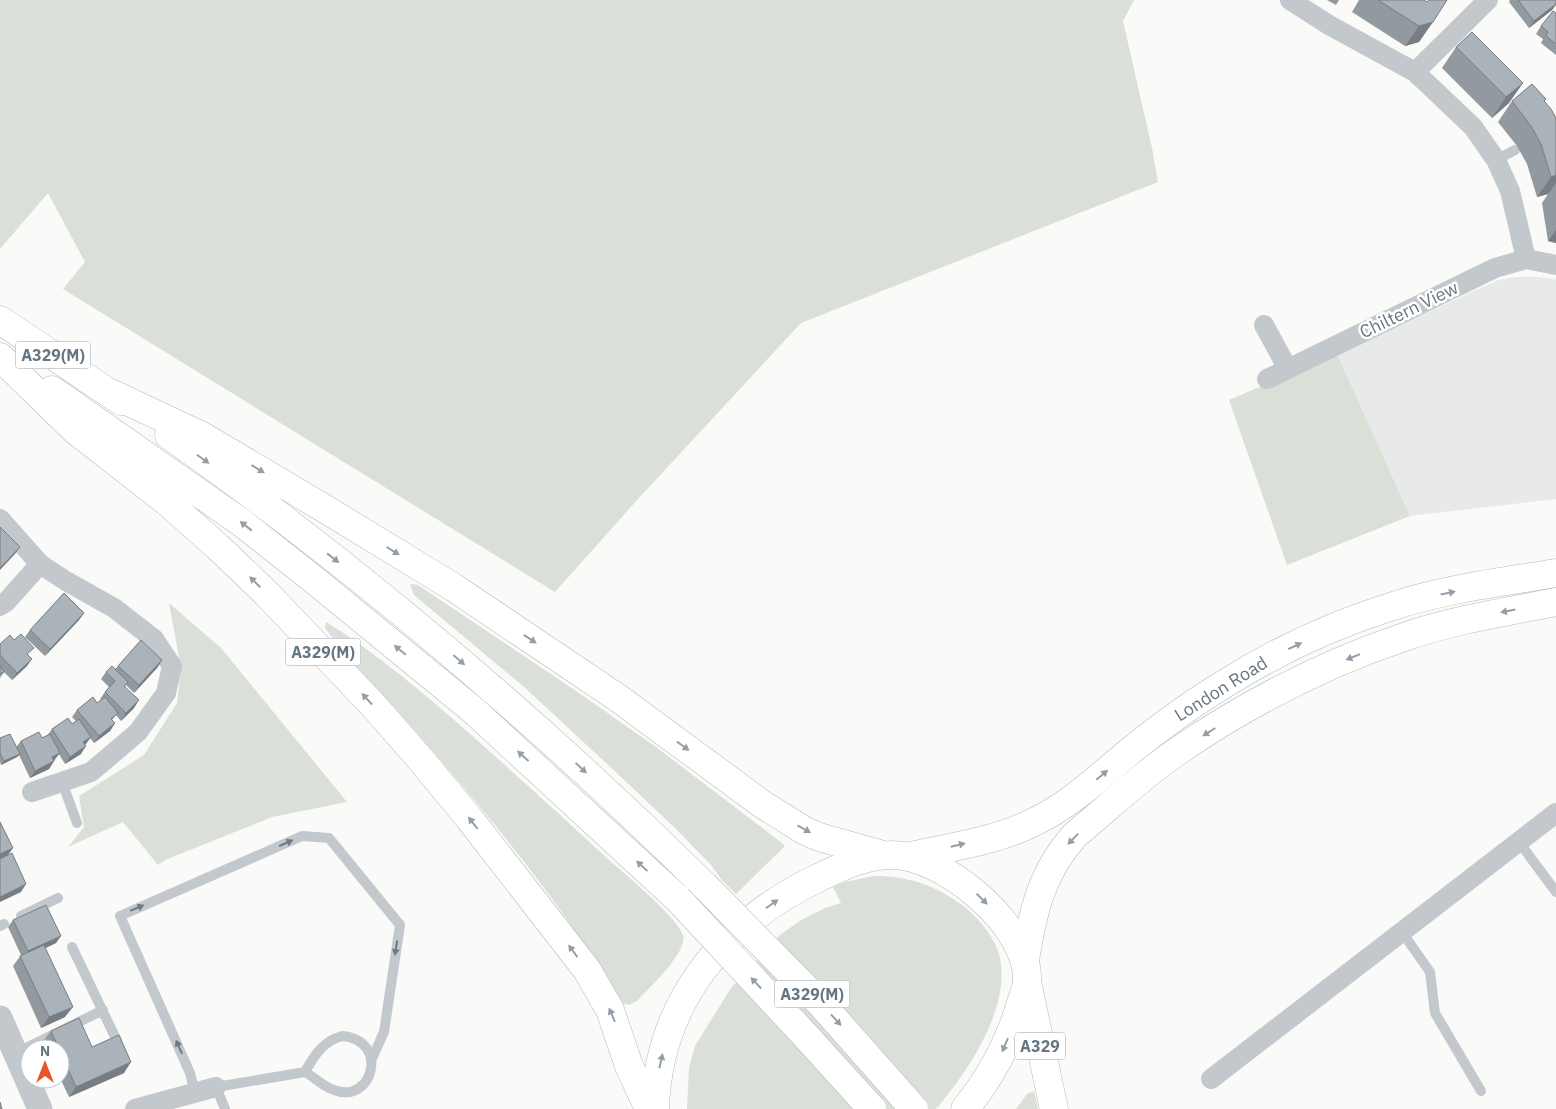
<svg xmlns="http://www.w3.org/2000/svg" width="1556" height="1109" viewBox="0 0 1556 1109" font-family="'IBM Plex Sans',sans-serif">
<rect width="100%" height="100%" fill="#fafaf8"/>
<path fill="#e8e9e9" d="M1515 277H1537L1556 279V499L1410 516 1337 354 1498 280Z"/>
<path fill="#dadfd7" d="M0 0H1134L1123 21 1152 148 1158 182 801 323 638 499 555 592 63 289 85 262 48 193 0 249Z
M1337 354 1410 516 1287 565 1229 400Z
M410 584 418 585 579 693 656 747 782 843 785 846 736 894 722 880 711 865 674 827 605 762 523 686 414 595Z
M169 603 221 648 347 802 272 817 165 860 158 865 123 822 68 847 84 827 79 796 144 755 177 703 181 668Z
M326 622C378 654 423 693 469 733 516 775 563 817 609 860 624 873 678 918 683 935 688 952 649 988 637 1001L629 1005 621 1003C559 897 476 800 395 708 380 692 363 678 350 661 341 651 334 639 325 628Z
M874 876C908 876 935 885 962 905 979 918 999 941 1001 964 1007 1013 967 1073 936 1109H687L689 1068 695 1046 731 988 780 935 801 920 825 908 841 903 833 887 845 882Z
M1034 1091 1038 1109H1016L1027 1094Z"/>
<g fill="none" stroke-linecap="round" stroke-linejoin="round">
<defs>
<path id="secondary" d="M911 856C952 847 996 841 1034 822 1072 804 1102 774 1134 748 1163 725 1194 702 1226 683 1277 651 1333 625 1390 607 1443 589 1501 582 1556 573
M1025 960C1033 911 1041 873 1075 835 1109 807 1142 775 1178 751 1248 703 1324 664 1404 637 1453 620 1505 612 1556 602"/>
<path id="primary" d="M655 1109C658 1002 724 923 818 878 841 867 865 855 890 855 942 853 1030 926 1027 981 1027 988 1023 996 1021 1003 1010 1041 990 1078 965 1109"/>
<path id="trunk" d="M1027 982 1054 1109"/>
<path id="motorway" d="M0 320 121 401
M0 357 75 430 166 501 218 547 266 593 373 705 422 761 469 818 587 970 610 1010 629 1066 649 1109
M52 390 242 523 313 579 473 710 678 899
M106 391 202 436 322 507 453 587 618 698 762 804 805 831 819 837 883 855
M169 435C359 569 537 721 704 885"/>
</defs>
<use href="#secondary" stroke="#b3babf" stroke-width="29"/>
<use href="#primary" stroke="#b5babe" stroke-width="29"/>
<use href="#trunk" stroke="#b4b9bd" stroke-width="29"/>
<use href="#motorway" stroke="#b4b9bd" stroke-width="29"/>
<path stroke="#c3c8cc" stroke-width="10" d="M1496 160 1515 150
M62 782 77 823
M1519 842 1556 892
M21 916 58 898
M0 926 4 924
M1402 932 1430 972 1435 1013 1481 1091
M72 947 117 1041
M342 1036C390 1040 373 1105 334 1090 324 1087 314 1077 305 1072 314 1056 323 1041 342 1036Z
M16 1053 103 1010
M195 1093 190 1073 120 916 302 836 329 838 400 925 384 1032 371 1061
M225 1109 216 1087 305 1072"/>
<path stroke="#c3c8cc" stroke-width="20" d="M1290 0 1329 25 1415 72 1473 127 1496 160 1510 191 1526 259
M1415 72 1488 0
M1264 325 1288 369
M1267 379 1495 268 1526 259 1556 265
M0 519 40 564 66 581 114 608 154 639 172 666 166 693 138 732 91 772 32 792
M0 606 6 602 40 564
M1211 1079 1556 813
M135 1109 216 1087"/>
<path stroke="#c3c8cc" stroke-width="25" d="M0 1018 40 1109"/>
<use href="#secondary" stroke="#fff" stroke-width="28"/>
<use href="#primary" stroke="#fff" stroke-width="28"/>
<use href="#trunk" stroke="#fff" stroke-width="28"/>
<use href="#motorway" stroke="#fff" stroke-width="28"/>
<defs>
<path id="motorway-bridge" d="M704 885 822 1005 914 1109
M678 899 804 1034 872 1109"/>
</defs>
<use href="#motorway-bridge" stroke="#b4b9bd" stroke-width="29" stroke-linecap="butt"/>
<use href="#motorway-bridge" stroke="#fff" stroke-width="28"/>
</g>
<path fill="#929a9f" d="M1327 0H1339L1336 5Z
M1359 0H1424L1427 2 1428 0H1447L1419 42 1405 46 1352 12Z
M1510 0H1555L1556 2V5L1552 10 1529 28 1509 2Z
M1556 13V55L1541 43 1543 39 1536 34 1541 26Z
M1472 32 1509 103 1492 118 1442 68 1456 47Z
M1512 101 1544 102 1556 118V243L1548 241 1542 203 1548 194 1537 197 1527 164 1517 146 1498 122Z
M84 613 79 620 45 656 25 637 30 630Z
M0 644 29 655 27 666 12 680 3 671 4 672 0 678Z
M162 660 157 668 134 693 126 685 125 686 134 708 121 721 116 715 112 720 115 723 110 731 94 743 90 738 85 744 81 754 65 764 59 754 54 761 49 769 30 778 19 755 17 757 1 765 0 762V738L16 747 21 741 42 738 47 736 52 729 72 724 76 721 72 717 77 710 97 703 101 700 100 699 105 692 109 687 101 679 106 672 115 669 118 666Z
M13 920 56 943 45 948 65 1017 41 1028 13 966 21 955 8 927Z
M51 1031 92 1047 124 1073 69 1097 60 1078V1049H47L43 1041Z"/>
<path fill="#777d82" d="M1556 4 1552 10 1529 28 1534 21Z
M1433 22 1419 42 1405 46 1419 26Z
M1523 83 1509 103 1492 118 1506 97Z
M1556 175V183L1548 194 1537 197 1551 177Z
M1556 230V243L1548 241Z
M20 547 15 554 0 570V568Z
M84 613 79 620 45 656 50 649Z
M32 659 27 666 12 680 17 673Z
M162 660 157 668 134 693 139 685Z
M139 700 134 708 121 721 126 713Z
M115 723 110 731 94 743 99 736Z
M91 737 86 744 78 749 83 742Z
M86 746 81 754 65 764 70 757Z
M60 753 54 760 47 764 52 757Z
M20 754 17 757 1 765 4 761Z
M54 761 49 769 30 778 35 771Z
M13 848 8 855 0 859V854Z
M26 884 21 892 0 902V897Z
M61 936 56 943 23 959 28 951Z
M73 1007 65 1017 41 1028 49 1017Z
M131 1062 124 1073 69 1097 76 1087Z"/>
<path fill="#aab3b9" stroke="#777d82" d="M1378 0H1424L1427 2 1429 0H1447L1433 22 1419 26Z
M1518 0H1555L1556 2V4L1534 21Z
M1553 11 1556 13V44L1546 36 1548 32 1541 26Z
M1472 32 1523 83 1506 97 1456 47Z
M1532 84 1546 99 1544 101 1551 109 1556 118V175L1551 177 1541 144 1531 126 1512 101Z
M0 527 20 547 0 568Z
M64 593 84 613 50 649 30 630Z
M21 634 34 648 27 654 32 659 17 673 0 655V644L10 635 14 640Z
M141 640 162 660 139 685 118 666Z
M0 665 4 672 0 674Z
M112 666 128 682 124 686 139 700 126 713 105 692 115 681 106 672Z
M93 697 97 703 105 697 118 713 111 719 115 723 99 736 77 710Z
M68 718 72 724 79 719 91 737 83 742 86 746 70 757 52 729Z
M39 732 42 738 50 734 60 753 52 757 54 761 35 771 21 741Z
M10 734 20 754 4 761 0 753V738Z
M0 822 13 848 0 854Z
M12 853 26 884 0 897V859Z
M46 905 61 936 28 951 13 920Z
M44 945 73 1007 49 1017 20 956Z
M79 1018 92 1047 119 1035 131 1062 76 1087 60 1051V1049H59L51 1031Z
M0 1102 2 1109H0Z"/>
<defs><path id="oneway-solid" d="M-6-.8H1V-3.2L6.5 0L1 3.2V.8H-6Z" transform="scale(1.25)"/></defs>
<g fill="#939fa8">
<use href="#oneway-solid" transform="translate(203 459) rotate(35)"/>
<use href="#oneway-solid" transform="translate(258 469) rotate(31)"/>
<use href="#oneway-solid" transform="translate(246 526) rotate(-142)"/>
<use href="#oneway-solid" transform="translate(393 551) rotate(32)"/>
<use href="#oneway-solid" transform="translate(333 558) rotate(38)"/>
<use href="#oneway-solid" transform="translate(255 582) rotate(-136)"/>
<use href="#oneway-solid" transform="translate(1448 593) rotate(-12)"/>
<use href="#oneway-solid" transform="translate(1508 611) rotate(169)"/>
<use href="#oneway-solid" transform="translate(530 639) rotate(33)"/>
<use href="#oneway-solid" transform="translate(1295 646) rotate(-25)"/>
<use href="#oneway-solid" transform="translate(400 650) rotate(-140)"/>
<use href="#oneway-solid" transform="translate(1353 657) rotate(158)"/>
<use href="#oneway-solid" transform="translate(459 660) rotate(41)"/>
<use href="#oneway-solid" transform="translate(367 699) rotate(-133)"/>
<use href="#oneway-solid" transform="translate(1209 732) rotate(148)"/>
<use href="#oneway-solid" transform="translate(683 746) rotate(36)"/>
<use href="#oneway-solid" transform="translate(523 756) rotate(-138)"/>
<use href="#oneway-solid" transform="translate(581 768) rotate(43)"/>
<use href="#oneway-solid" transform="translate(1102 775) rotate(-40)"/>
<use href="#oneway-solid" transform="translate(473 823) rotate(-128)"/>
<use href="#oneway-solid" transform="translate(804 829) rotate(29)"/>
<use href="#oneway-solid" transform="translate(1073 839) rotate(134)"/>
<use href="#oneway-solid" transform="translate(958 845) rotate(-13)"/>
<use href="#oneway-solid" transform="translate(642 866) rotate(-137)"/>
<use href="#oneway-solid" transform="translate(982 899) rotate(44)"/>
<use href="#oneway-solid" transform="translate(772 904) rotate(-35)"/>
<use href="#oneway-solid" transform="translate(573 951) rotate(-126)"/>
<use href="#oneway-solid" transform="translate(756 983) rotate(-133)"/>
<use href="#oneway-solid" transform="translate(612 1015) rotate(-113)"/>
<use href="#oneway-solid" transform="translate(836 1020) rotate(48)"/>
<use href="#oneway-solid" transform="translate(1005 1045) rotate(113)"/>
<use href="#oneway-solid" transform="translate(661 1061) rotate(-77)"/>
</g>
<g fill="#6a7a87">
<use href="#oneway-solid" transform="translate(286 843) rotate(-24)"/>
<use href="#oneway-solid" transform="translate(137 908) rotate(-23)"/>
<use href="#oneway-solid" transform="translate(396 948) rotate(99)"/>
<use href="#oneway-solid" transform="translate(179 1047) rotate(-114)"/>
</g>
<g text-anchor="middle" stroke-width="5" stroke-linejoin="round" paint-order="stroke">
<g fill="#fff" stroke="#939fa8" stroke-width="1">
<rect x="15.5" y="341.5" width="75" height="27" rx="4"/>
<rect x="285.5" y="638.5" width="75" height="27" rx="4"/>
<rect x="774.5" y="980.5" width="75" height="27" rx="4"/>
<rect x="1015" y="1032.5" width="50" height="27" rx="4"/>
</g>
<g font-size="16" font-weight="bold" fill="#657683">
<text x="53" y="361">A329(M)</text>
<text x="323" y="658">A329(M)</text>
<text x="812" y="1000">A329(M)</text>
<text x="1040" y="1052">A329</text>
</g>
<g font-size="18" fill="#657683" stroke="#fff">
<text transform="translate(1409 310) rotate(-26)" y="6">Chiltern View</text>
<text transform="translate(1221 689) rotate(-32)" y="6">London Road</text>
</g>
</g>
<g transform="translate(45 1064)"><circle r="24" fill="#ffffff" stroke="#c1c8cd"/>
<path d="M0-4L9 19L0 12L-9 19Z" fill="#e4572e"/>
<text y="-8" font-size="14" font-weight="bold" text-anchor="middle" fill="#657683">N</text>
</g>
</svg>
